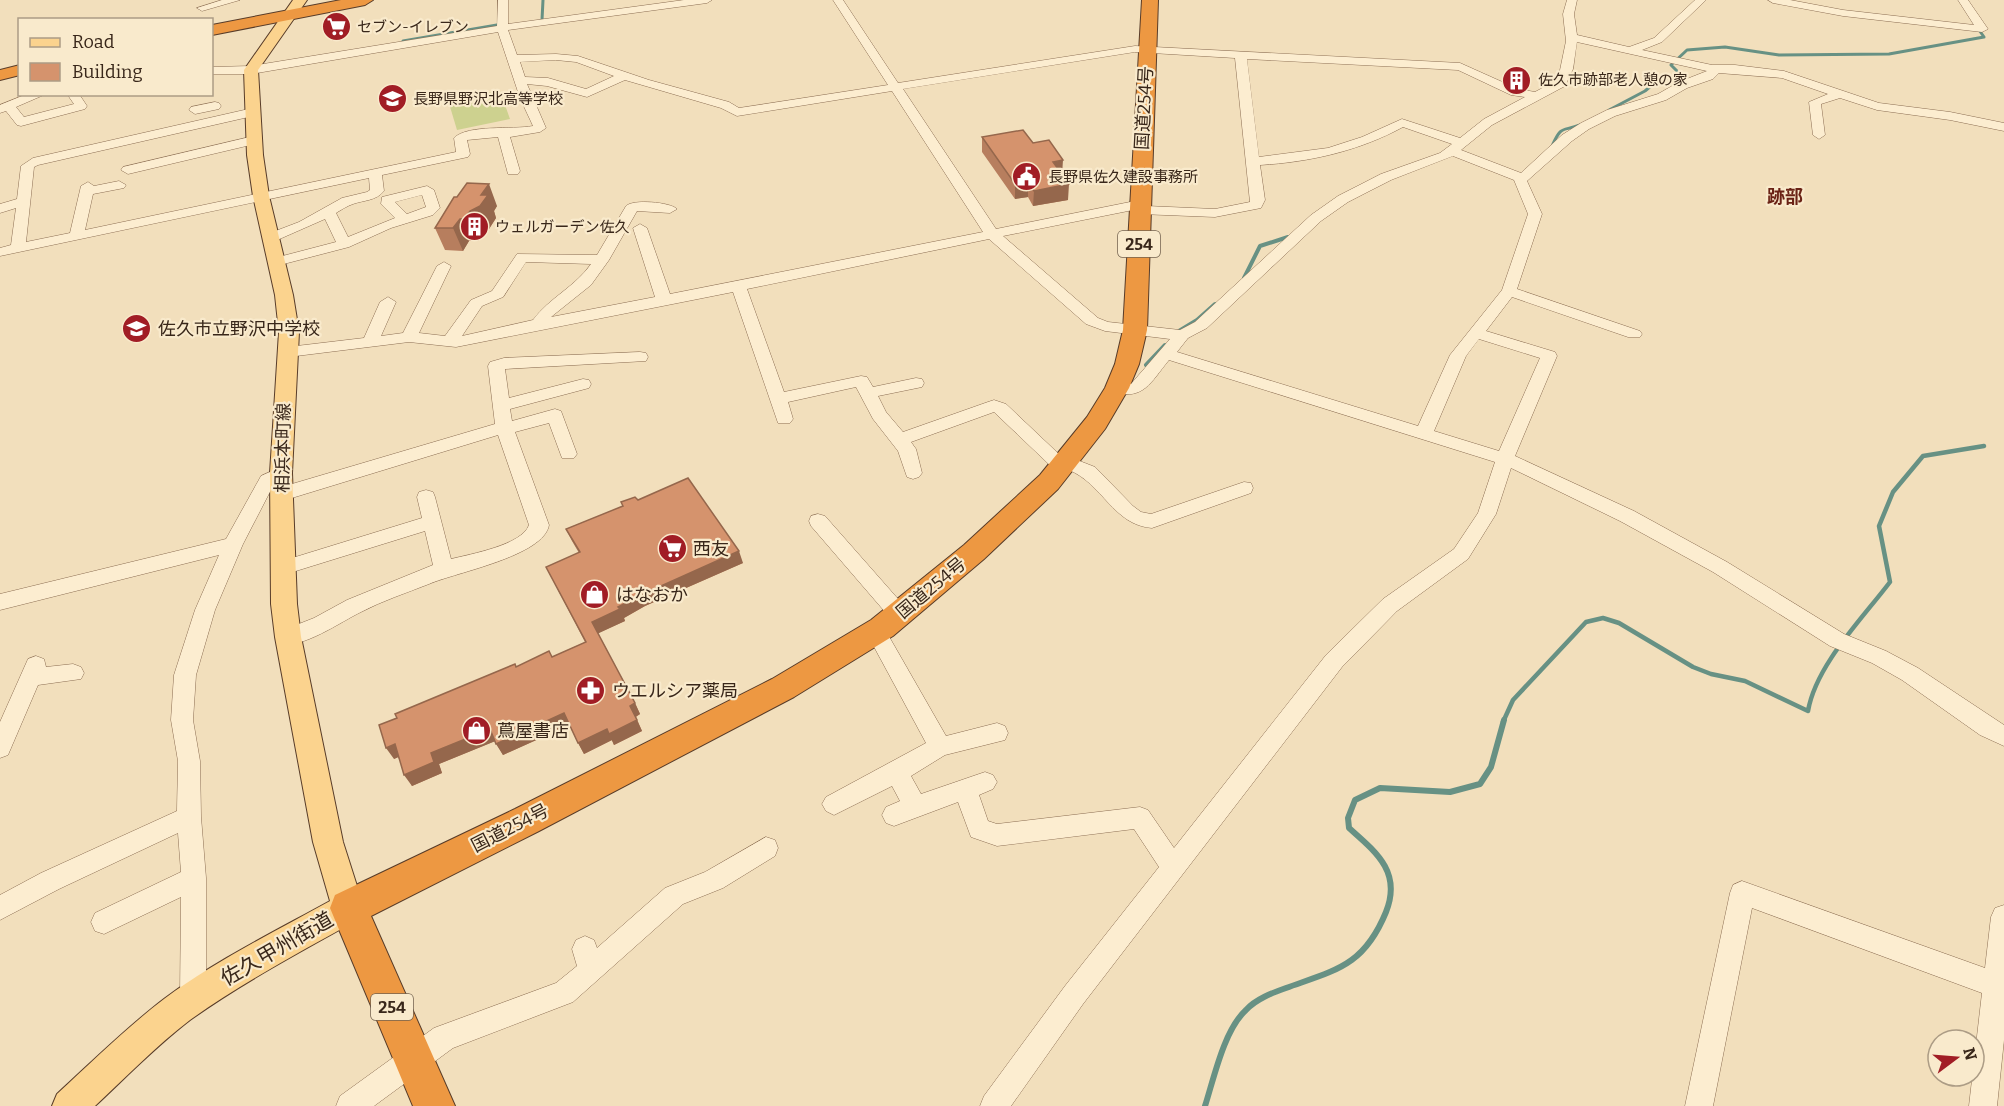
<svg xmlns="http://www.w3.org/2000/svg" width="2004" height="1106" viewBox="0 0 2004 1106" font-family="Bitter,'Noto Sans JP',serif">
<rect width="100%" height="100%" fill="#f2dfbc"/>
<path fill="#cdd18f" d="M496 91H500L510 119 457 130 448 100Z"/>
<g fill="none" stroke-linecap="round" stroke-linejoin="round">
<path stroke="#679184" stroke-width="3" d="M538 22 542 20 543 0
M403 41 497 25
M1609 110 1645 91 1658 80 1681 75 1671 65 1687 50 1725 47 1779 55 1889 54 1984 37 1977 27
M1552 146C1562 124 1562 132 1580 125"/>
<path stroke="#679184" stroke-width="4" d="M1244 278 1260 246 1288 237
M1174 334 1197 320 1215 304
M1146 365 1165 345"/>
<path stroke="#679184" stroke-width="4.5" d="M1503 722 1513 700 1586 622 1603 618 1619 623 1693 667 1711 674 1745 681 1808 711C1816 665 1862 619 1890 582L1879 526 1893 492 1923 456 1984 446"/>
<path stroke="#679184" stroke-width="6" d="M1205 1106C1214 1078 1224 1030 1246 1010 1256 999 1272 993 1286 988 1336 970 1364 966 1386 912 1402 872 1376 852 1349 828L1348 818 1355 800 1380 788 1450 792 1480 784 1491 767 1504 720"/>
<defs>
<path id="minor" d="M222 0H240L202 11 197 8Z
M498 0H508V24L684 0H712L707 3 508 30 517 55 556 54 578 56 649 80 729 102 739 108 888 85 833 0H843L898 83 1135 46 1460 63 1518 89 1535 92 1557 80 1559 75 1566 41 1563 14 1567 0H1577L1574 14 1577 35 1629 47 1654 38 1695 0H1706L1662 42 1642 50 1712 65H1735L1784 71 1879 103 1950 112 2004 123V131L1950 120 1877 110 1840 98 1821 104 1825 135 1819 139 1813 135 1809 102 1828 94 1782 78 1719 73 1713 79 1687 88 1666 100 1615 116 1589 129 1572 141 1527 181 1542 214 1517 289 1640 331 1642 334 1640 337H1628L1512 297 1486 331 1555 352 1557 356 1515 456 1634 511 1727 562 1844 634 1886 651 1918 668 2004 725V746L1980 735 1902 680 1872 663 1830 646 1713 572 1620 521 1511 468 1496 514 1468 559 1397 611 1342 667 1083 1004 1011 1106H980L984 1096 1065 986 1159 867 1134 829 997 846 971 837 958 802 894 826 886 823 882 815 886 807 900 801 892 786 834 815 826 811 822 804 826 797 926 743 866 632 869 626 876 624 883 626 946 736 997 723 1005 726 1008 733 1005 740 945 755 911 776 921 794 985 772 993 775 997 782 993 789 979 795 988 821 997 824 1140 807 1148 810 1174 848 1326 655 1383 599 1454 549 1478 513 1495 462 1169 360C1150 383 1144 401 1111 392L1109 388 1111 384H1131L1170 339 1105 331 1086 324 989 239 747 289 784 392 861 376 867 377 873 387 916 378 922 379 924 383 922 387 878 396 886 412 903 432 988 402 994 400 1006 404 1062 457 1072 458 1095 467 1133 506 1141 512 1151 514 1244 482 1251 483 1253 488 1251 493 1152 528C1113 525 1103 484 1069 470L1062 473 1056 471 994 412 911 442 916 449 922 473 919 477 913 479 907 477 898 451 873 419 856 387 788 402 793 419 790 423H778L733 292 456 347 409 342 288 357 280 352 288 347 364 338 380 302 388 297 396 302 381 336 403 333 437 266 444 262 451 266 419 333 445 336 471 300 492 291 517 254 597 255 626 206C633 199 670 202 677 209L670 213 637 211 609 260 591 285 551 317 655 297 633 228 640 224 647 228 670 294 983 232 892 91 737 116 721 108 625 80 587 97 547 86 527 84 546 128 540 132 510 137 520 171 518 174H508L498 137 467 140 470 154 468 157 382 175 384 191C376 201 364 200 353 204 347 206 341 210 336 213L348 237 395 218 381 204 382 197 427 186 434 190 440 208 433 215 391 228 349 247 276 266 271 265 269 262 271 259 336 242 325 219 275 241 270 242 263 238 265 235 299 222 342 198 367 192 370 190 369 178 0 256V248L11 245 16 208 0 213V204L17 199 21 166 33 158 253 108 259 112 253 116 38 165 34 167 26 242 70 233 81 186 88 182 94 186 119 181 126 185 124 188 93 194 85 230 456 152 454 138C468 124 512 130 533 126L520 98 498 32 251 74H212V67L251 66 497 26ZM1577 42 1707 71 1679 82 1658 94 1607 110 1581 123 1562 135 1521 173 1461 150 1492 125 1565 86 1573 69ZM1135 52 1235 58 1250 202 1215 209 1146 206 1145 201 1140 200 996 229 903 89ZM1247 59 1458 70 1511 95 1525 97 1484 119 1460 138 1402 119 1362 137 1328 148 1259 157ZM556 60 576 62 614 76 586 89 548 78 525 77 520 62ZM1403 127 1452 144 1440 153 1381 174 1338 196 1311 215 1195 322 1180 330 1108 322 1098 318 1003 236 1133 210 1135 213 1140 214 1215 217 1261 208 1265 200 1260 165C1310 162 1359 151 1403 127ZM1453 156 1514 180 1528 214 1502 290 1450 355 1418 426 1177 352 1188 338 1207 328 1321 221 1348 202 1391 180ZM422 195 426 207 407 214 395 202ZM526 262 591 264C575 287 549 298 533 320L462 336 482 306 503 297ZM1479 339 1540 358 1499 451 1434 431 1466 356Z
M1768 0H1790L1843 10 1974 25 1958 0H1968L1988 29 1982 32 1843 16 1773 3Z
M27 94H46L16 107 24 117 74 104 67 94H79L87 106 85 109 21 126 17 125 6 111 0 113V105Z
M215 102 219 103 221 106 219 109 195 114 189 110 191 107Z
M254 136 259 137 260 140 259 143 128 174 121 170 123 167Z
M640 352 646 353 648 357 646 361 505 369 509 398 583 379 589 380 591 384 589 388 510 409 512 421 555 409 561 411 577 454 574 458H562L549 423 515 432 549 525C544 556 457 572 429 584 406 593 382 601 361 612 342 621 301 650 281 643L278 637 281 631 314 618 347 600 433 565 425 531 283 575 276 573 273 568 276 563 422 518 417 497 419 492 426 490 433 492 435 497 451 559C471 554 522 545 529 525L498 435 282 501 275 499 273 494 275 489 495 424 488 366 490 362 504 358Z
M281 467 287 469 290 473 287 477 273 486 243 544 215 610 196 675 193 720 200 761 201 817 206 878V999L202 1008 193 1012 184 1008 180 999 181 897 104 934 95 931 91 922 95 913 181 872 178 833 59 889 0 920V895L41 873 177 811 178 761 171 720 174 675 195 610 219 555 0 610V594L226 539 261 476Z
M818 514 825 516 906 608 909 614 906 620 899 622 892 620 811 526 809 521 811 516Z
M36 656 44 659 46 667 73 664 81 667 84 673 81 679 38 685 8 755 0 758V722L28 659Z
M766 837 775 840 778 848 775 856 723 888 683 904 573 1002 453 1048 374 1106H336L340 1096 434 1028 556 983 577 966 572 949 576 940 585 936 594 940 597 948 665 888 705 872Z
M1742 881 1985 968 1991 917 1995 908 2004 905V1040L1997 1106H1969L1982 993 1752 908 1713 1106H1685L1730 893 1733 885Z"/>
<path id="major" d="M293 0H307L258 70 263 155 269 196 293 295 299 332 292 473 297 604 301 637 343 842 364 908 359 919C302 951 243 982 190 1020 156 1046 126 1077 95 1106H52L57 1094C92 1062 126 1028 164 999 215 961 274 932 330 901L313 842 275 637 271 604 270 473 279 332 275 295 253 196 247 155 244 70Z"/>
<path id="highway" d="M341 0H373L365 5 212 35V25Z
M1142 0H1158L1147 330 1139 364 1129 388 1105 429 1058 489 984 559 893 636 794 697 539 831 371 916 455 1106H413L330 908 335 895 515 809 772 679 871 620 964 545 1040 475 1087 417 1105 388 1115 364 1123 330Z
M20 65V75L0 80V70Z"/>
</defs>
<use href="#minor" stroke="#8c6e53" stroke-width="1"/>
<use href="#major" stroke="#583c29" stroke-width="2"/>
<use href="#highway" stroke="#583c29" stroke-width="2"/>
<use href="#minor" fill="#fcedd0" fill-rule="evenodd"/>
<use href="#major" fill="#fbd38e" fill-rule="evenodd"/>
<use href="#highway" fill="#ed9842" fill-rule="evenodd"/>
</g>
<path fill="#b77e5e" d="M982 137 1033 143 1062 175 1068 200 1033 206 1028 197 1015 199 982 152Z
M454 197 497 206 494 211 496 218 489 229 479 233 473 241H469L463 251 445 250 435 228Z
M638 500 743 563 645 606 624 618 625 621 598 633 635 703 640 714 636 717 642 731 614 745 612 740 584 754 569 725 503 755 495 741 439 764 442 773 412 786 398 757 394 759 397 718 515 664 517 667 552 657 585 642 546 567 579 553 572 541 566 529Z"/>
<path fill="#95674c" d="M1063 160 1062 175 1053 162Z
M1028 182V197L1015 199V184Z
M489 184 497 206 494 211 496 218 489 229 479 233 473 241 464 219Z
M1069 184 1068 200 1033 206 1034 191Z
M460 219 469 241 463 251 453 228Z
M739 551 743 563 645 606 624 618 625 621 597 634 592 622 618 607 641 595Z
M635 703 640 714 635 717 630 706Z
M564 713 570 725 503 755 496 744Z
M637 720 642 731 614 745 609 734Z
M490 729 498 740 439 764 442 773 412 786 404 775 431 753Z
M607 729 612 740 584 754 578 743Z
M395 744 403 755 394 759 386 748Z"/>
<path fill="#d5936d" stroke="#95674c" stroke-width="1.5" d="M1023 130 1033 143 1049 140 1063 160 1053 162 1069 184 1034 191 1028 182 1015 184 982 137Z
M467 183 489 184 481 195H488L480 206 470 211 464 219H460L453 228H435L454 197H457Z
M688 478 739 551 641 595 618 607 620 609 592 622 635 703 630 706 637 720 609 734 607 729 578 743 564 713 496 744 490 729 431 753 434 762 404 775 395 744 386 748 379 725 397 718 395 714 515 664 516 667 549 651 552 657 586 642 546 567 580 552 566 529 623 506 621 502 635 497 638 500Z"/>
<defs>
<symbol id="supermarket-disc" viewBox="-11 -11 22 22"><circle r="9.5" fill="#a11d25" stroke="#f9eacc"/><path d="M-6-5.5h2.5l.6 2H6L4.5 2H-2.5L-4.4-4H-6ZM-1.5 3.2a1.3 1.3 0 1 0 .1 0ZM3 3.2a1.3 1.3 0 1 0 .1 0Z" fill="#fff"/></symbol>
<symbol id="building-disc" viewBox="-11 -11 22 22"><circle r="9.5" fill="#a11d25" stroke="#f9eacc"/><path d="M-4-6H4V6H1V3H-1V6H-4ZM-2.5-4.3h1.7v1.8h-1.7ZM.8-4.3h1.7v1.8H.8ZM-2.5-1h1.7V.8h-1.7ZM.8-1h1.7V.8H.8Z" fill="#fff"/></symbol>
<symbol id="school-disc" viewBox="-11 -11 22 22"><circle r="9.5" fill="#a11d25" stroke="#f9eacc"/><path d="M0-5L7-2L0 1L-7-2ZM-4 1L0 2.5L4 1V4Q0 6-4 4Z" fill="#fff"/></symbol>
<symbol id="civic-disc" viewBox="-11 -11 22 22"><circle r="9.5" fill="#a11d25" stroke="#f9eacc"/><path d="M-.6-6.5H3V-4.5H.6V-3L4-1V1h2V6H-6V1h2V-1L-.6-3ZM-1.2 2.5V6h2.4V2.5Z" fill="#fff"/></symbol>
<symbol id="shop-disc" viewBox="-11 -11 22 22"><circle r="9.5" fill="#a11d25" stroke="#f9eacc"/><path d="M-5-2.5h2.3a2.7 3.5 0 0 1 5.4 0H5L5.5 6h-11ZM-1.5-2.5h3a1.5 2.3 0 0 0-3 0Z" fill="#fff"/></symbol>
<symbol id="pharmacy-disc" viewBox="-11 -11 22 22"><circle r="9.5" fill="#a11d25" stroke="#f9eacc"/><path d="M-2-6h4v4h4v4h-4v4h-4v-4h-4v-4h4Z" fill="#fff"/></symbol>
</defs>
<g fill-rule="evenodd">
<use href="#supermarket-disc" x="320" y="10" width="33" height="33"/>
<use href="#building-disc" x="1500" y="64" width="33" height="33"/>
<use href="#school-disc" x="376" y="82" width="33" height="33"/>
<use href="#civic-disc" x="1010" y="160" width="33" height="33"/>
<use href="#building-disc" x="458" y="210" width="33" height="33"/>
<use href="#school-disc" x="120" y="312" width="33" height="33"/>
<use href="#supermarket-disc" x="656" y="532" width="33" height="33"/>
<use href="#shop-disc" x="578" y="578" width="33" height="33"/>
<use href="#pharmacy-disc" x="574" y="674" width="33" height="33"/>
<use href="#shop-disc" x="460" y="714" width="33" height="33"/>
</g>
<g text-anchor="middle" stroke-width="4.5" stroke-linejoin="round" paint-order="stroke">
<g font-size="15" fill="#39271a" stroke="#f9eacc" text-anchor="start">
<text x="357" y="32">セブン-イレブン</text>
<text x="1538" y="85">佐久市跡部老人憩の家</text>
<text x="413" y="104">長野県野沢北高等学校</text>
<text x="1048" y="182">長野県佐久建設事務所</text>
<text x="495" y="232">ウェルガーデン佐久</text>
</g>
<g fill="#f9eacc" stroke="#73624f" stroke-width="1.5">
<rect x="1118" y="231" width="42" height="26" rx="4.5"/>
<rect x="371" y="994" width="42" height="26" rx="4.5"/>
</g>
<g font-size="16" font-weight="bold" fill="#39271a">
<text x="1139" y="250">254</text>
<text x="392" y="1013">254</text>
</g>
<g font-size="18" fill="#39271a" stroke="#f9eacc">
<text transform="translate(1144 108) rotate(-87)" y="6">国道254号</text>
<text transform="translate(283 448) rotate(-89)" y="6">相浜本町線</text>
<text transform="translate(931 588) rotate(-40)" y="6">国道254号</text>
<text transform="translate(510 828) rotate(-27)" y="6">国道254号</text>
</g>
<g font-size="18" font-weight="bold" fill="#6a2215" stroke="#f9eacc">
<text x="1785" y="203">跡部</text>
</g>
<g font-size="18" fill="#39271a" stroke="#f9eacc" text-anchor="start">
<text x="158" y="335">佐久市立野沢中学校</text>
<text x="693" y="555">西友</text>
<text x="616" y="601">はなおか</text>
<text x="612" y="697">ウエルシア薬局</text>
<text x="497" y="737">蔦屋書店</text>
</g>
<g font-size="21" fill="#39271a" stroke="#f9eacc">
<text transform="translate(277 949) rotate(-30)" y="7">佐久甲州街道</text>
</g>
</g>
<rect x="18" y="18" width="195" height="78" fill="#f9eacc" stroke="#ac9c85" stroke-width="1.5"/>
<rect x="30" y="38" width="30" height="9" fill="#fbd38e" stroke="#ac9c85" stroke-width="1.5"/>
<text x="72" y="48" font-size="18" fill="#39271a">Road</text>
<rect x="30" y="63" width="30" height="18" fill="#d5936d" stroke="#ac9c85" stroke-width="1.5"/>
<text x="72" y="78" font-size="18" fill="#39271a">Building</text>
<g transform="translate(1956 1058) rotate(74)"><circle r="28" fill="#f9eacc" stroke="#ac9c85" stroke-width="1.5"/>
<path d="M0-4.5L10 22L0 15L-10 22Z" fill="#a11d25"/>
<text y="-9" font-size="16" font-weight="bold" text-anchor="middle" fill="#39271a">N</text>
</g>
</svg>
